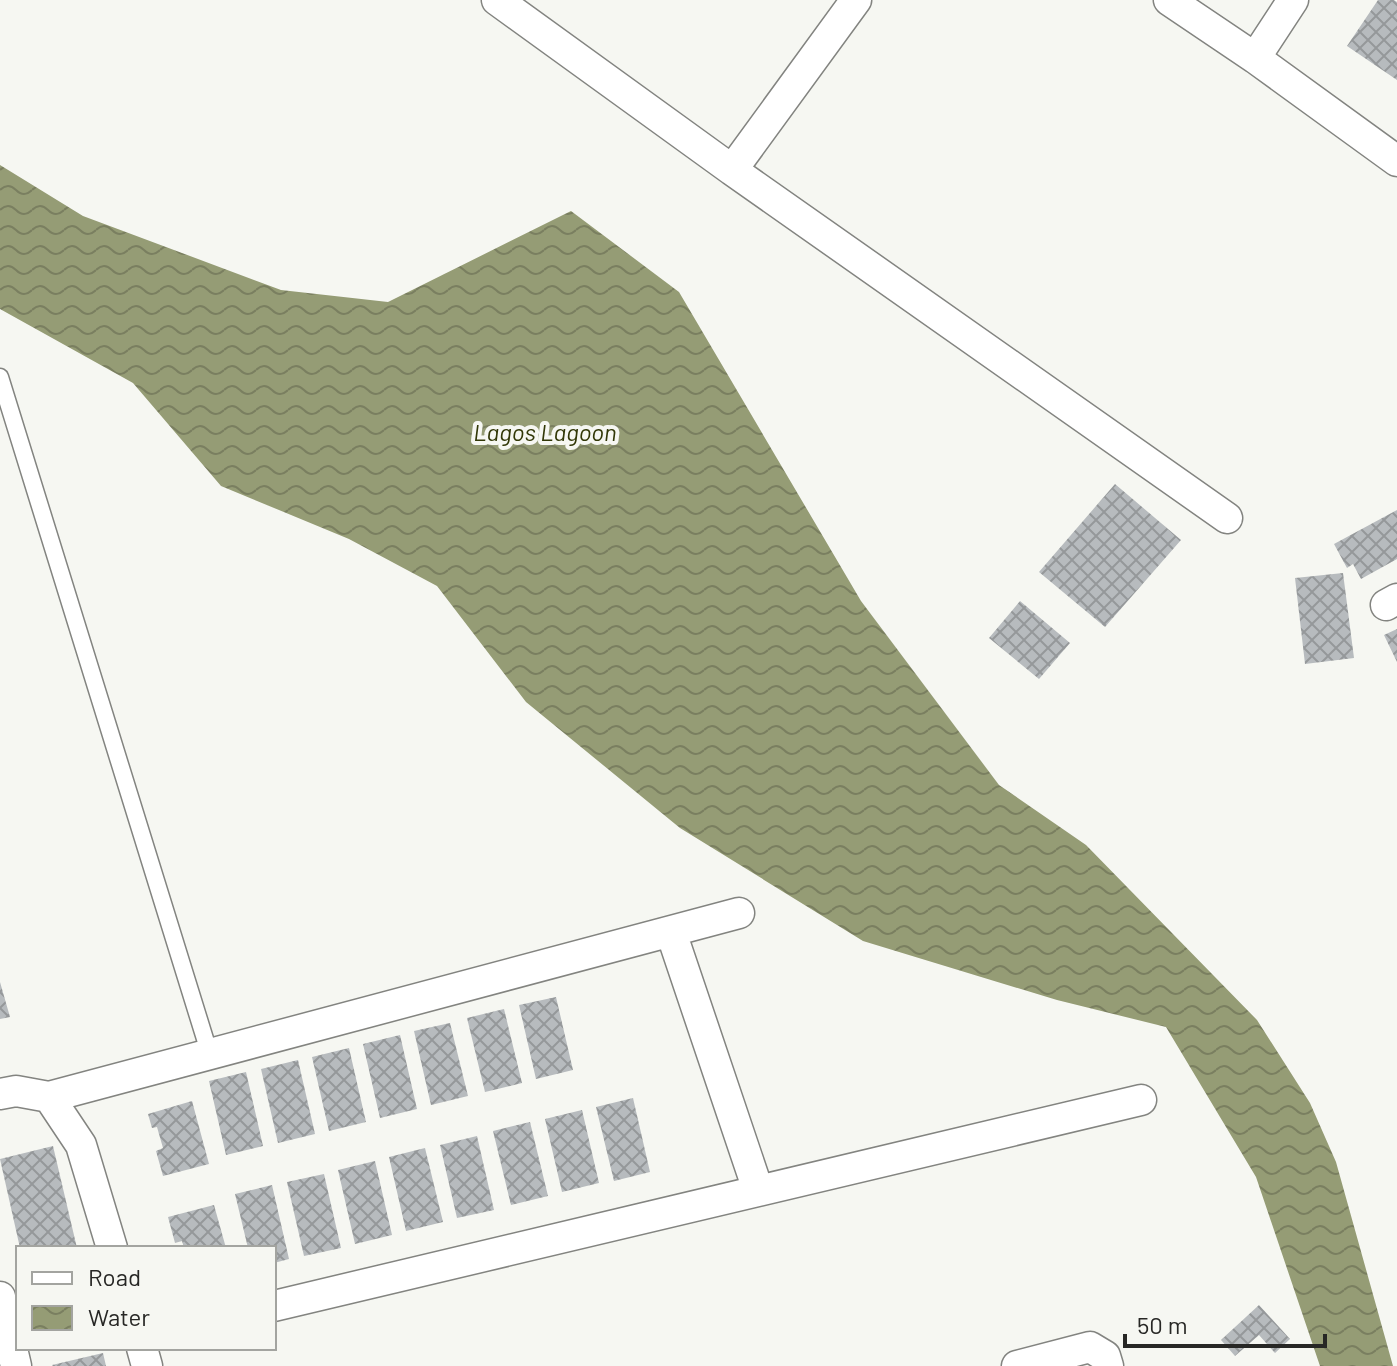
<svg xmlns="http://www.w3.org/2000/svg" width="1397" height="1366" viewBox="0 0 1397 1366" font-family="Barlow,sans-serif">
<defs>
<pattern id="water-waves" width="16" height="10" patternUnits="userSpaceOnUse" patternTransform="scale(2)"><rect width="16" height="10" fill="#959c75"/><path d="M0 5q4-4 8 0t8 0" fill="none" stroke="#7a7f60"/></pattern>
<pattern id="building-cross-hatch" width="8" height="8" patternUnits="userSpaceOnUse" patternTransform="scale(2)"><rect width="8" height="8" fill="#b7bbbe"/><path d="M0 0l8 8M0 8l8-8" fill="none" stroke="#95989a"/></pattern>
</defs>
<rect width="100%" height="100%" fill="#f6f7f2"/>
<path fill="url(#water-waves)" d="M0 165 83 216 281 290 388 302 571 211 679 292 861 601 999 785 1086 845 1257 1020 1310 1103 1336 1162 1393 1366H1320L1256 1177 1166 1027 1057 1000 863 941 680 828 526 702 437 586 349 539 221 486 133 383 0 309Z"/>
<path fill="url(#building-cross-hatch)" d="M1378 0H1394L1397 2V80L1347 46Z
M1115 484 1181 540 1105 627 1039 572Z
M1397 510V559L1361 579 1353 564 1347 568 1334 544Z
M1343 573 1354 658 1305 664 1295 578Z
M1020 601 1070 643 1039 679 989 638Z
M1397 629V662L1384 635Z
M0 982 10 1017 0 1019Z
M556 997 573 1070 536 1079 519 1005Z
M504 1009 522 1083 485 1092 467 1018Z
M450 1023 468 1096 431 1105 414 1031Z
M400 1035 417 1109 380 1118 363 1044Z
M349 1048 366 1122 329 1131 312 1057Z
M298 1060 315 1134 278 1143 261 1069Z
M246 1072 263 1146 226 1155 209 1081Z
M633 1098 650 1172 614 1181 596 1107Z
M192 1101 209 1164 163 1176 156 1151 163 1148 157 1127 152 1128 148 1114Z
M582 1110 599 1183 562 1192 545 1119Z
M530 1122 548 1196 511 1205 493 1131Z
M477 1136 494 1210 457 1218 440 1145Z
M53 1146 77 1248H20L0 1159Z
M425 1148 443 1222 406 1231 389 1157Z
M375 1161 392 1235 355 1244 338 1170Z
M324 1174 341 1248 304 1256 287 1182Z
M272 1185 289 1259 274 1263V1248H248L235 1194Z
M214 1205 226 1248H184L182 1241 175 1243 168 1217Z
M1259 1305 1290 1339 1275 1353 1259 1335 1235 1356 1221 1340Z
M103 1353 106 1366H53L52 1365Z"/>
<g fill="none" stroke-linecap="round" stroke-linejoin="round">
<defs>
<path id="service" d="M0 377 210 1055"/>
<path id="minor" d="M497 0 732 170
M856 0 732 170 1227 518
M1169 0 1255 58
M1293 0 1255 58 1397 161
M1386 605 1397 599
M671 932 758 1190
M0 1094 16 1091 49 1097 81 1145 112 1248
M49 1097 739 913
M0 1297 16 1366
M274 1306 1141 1100
M142 1348 147 1366
M1017 1366 1090 1347 1105 1356 1108 1366"/>
</defs>
<use href="#service" stroke="#838480" stroke-width="19"/>
<use href="#minor" stroke="#838480" stroke-width="33"/>
<use href="#service" stroke="#fff" stroke-width="16"/>
<use href="#minor" stroke="#fff" stroke-width="30"/>
</g>
<g text-anchor="middle" stroke-width="8" stroke-linejoin="round" paint-order="stroke">
<g font-size="24" font-style="italic" fill="#323807" stroke="#f6f7f2">
<text x="545" y="441">Lagos Lagoon</text>
</g>
</g>
<rect x="16" y="1246" width="260" height="104" fill="#f6f7f2" stroke="#a3a4a0" stroke-width="2"/>
<rect x="32" y="1272" width="40" height="12" fill="#ffffff" stroke="#a3a4a0" stroke-width="2"/>
<text x="88" y="1286" font-size="24" fill="#272725">Road</text>
<rect x="32" y="1306" width="40" height="24" fill="url(#water-waves)" stroke="#a3a4a0" stroke-width="2"/>
<text x="88" y="1326" font-size="24" fill="#272725">Water</text>
<path d="M1125 1334v12h200v-12" fill="none" stroke="#272725" stroke-width="4"/>
<text x="1137" y="1334" font-size="24" fill="#272725" stroke="#f6f7f2" stroke-width="6" paint-order="stroke">50 m</text>
</svg>
